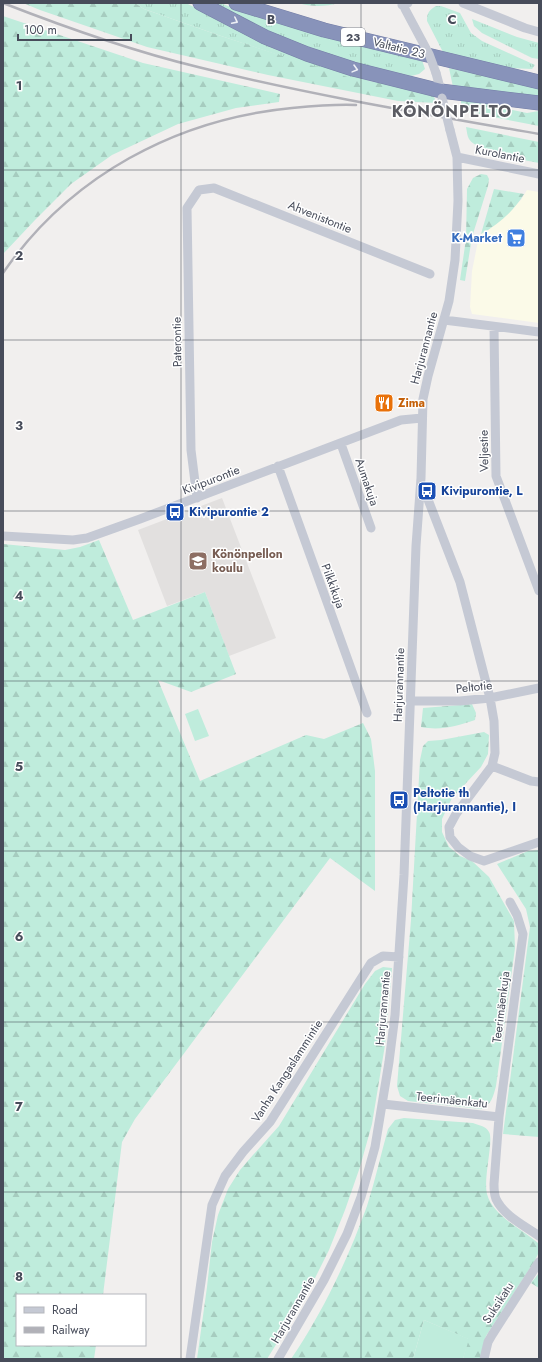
<svg xmlns="http://www.w3.org/2000/svg" width="542" height="1362" viewBox="0 0 542 1362" font-family="Jost,sans-serif">
<defs>
<pattern id="grass-tufts" width="24" height="20" patternUnits="userSpaceOnUse"><rect width="24" height="20" fill="#bfecdc"/><path d="M3 7l-1-3M5 7V3M7 7l1-3M15 17l-1-3M17 17v-4M19 17l1-3" fill="none" stroke="#a6ccbf"/></pattern>
<pattern id="forest-firs" width="22" height="20" patternUnits="userSpaceOnUse"><rect width="22" height="20" fill="#bfecdc"/><path d="M5 1l3.5 6h-7zM16 11l3.5 6h-7z" fill="#a6ccbf"/></pattern>
</defs>
<rect width="100%" height="100%" fill="#f1efee"/>
<path fill="#fbfae8" d="M527 190 539 192V323L472 314 470 307 472 271 478 241 481 234 487 231 521 200Z"/>
<path fill="#e2e0df" d="M222 498 276 638 229 656 205 592 167 606 138 530Z"/>
<path fill="url(#grass-tufts)" d="M135 3H186L260 41 370 81 366 84 218 35 144 9Z
M208 3H220L270 21 351 43 422 60 425 69 419 74 411 76 330 57 300 47Z
M436 6H441L460 13 471 33 482 41 535 65 532 69 509 68 444 54 427 21C427 13 429 10 436 6Z
M472 19 517 37 539 43V59L532 58 482 33 474 26Z"/>
<path fill="url(#forest-firs)" d="M23 3H135L144 9 218 35 366 83 370 81 424 90 433 95 437 103 398 101 268 75 147 47 40 10Z
M298 3H339C325 7 311 7 298 3Z
M3 16 143 63 280 94 279 102 236 108 178 124 112 155 71 184 35 220 3 254Z
M449 68 539 87V98L453 87Z
M464 99 498 103 508 109 527 113 539 111V126L462 111 461 105V101Z
M466 127 539 142V163C525 160 476 151 469 139 467 136 467 131 466 127Z
M481 174 487 175 489 179 488 186 472 237 465 281 460 280 466 239 467 189 473 178Z
M494 189 524 194C514 211 498 225 481 234Z
M99 540 133 620 205 592 236 674 191 692 158 680 200 781 306 735 324 739 363 723 371 739 375 771V891L330 858 135 1119 122 1142 103 1295H17V1345H96L94 1359H3V544L65 550 80 547Z
M472 704 476 713 475 720C456 726 441 731 421 727L423 708Z
M484 732 489 735 488 754 481 767 452 798 442 819V832L449 847 460 856 472 861 489 877 514 921 515 948 496 1086C493 1097 492 1104 481 1109L408 1101 400 1096 397 1086 411 920 420 760 423 746 428 741 441 740Z
M539 850V1137L503 1134 530 927 526 909 497 864 528 851Z
M383 967 392 968 385 1045 372 1124 360 1167 345 1210 329 1250 305 1298 267 1359H197L207 1287 212 1242 218 1215 228 1189 240 1170 253 1155 279 1126 365 984 375 971Z
M404 1118 473 1123C478 1125 486 1126 489 1132 494 1140 483 1178 487 1194 493 1216 522 1229 538 1243V1254L534 1262 486 1336 480 1359H463L468 1339 424 1320 413 1359H291C323 1312 348 1259 367 1206 375 1181 381 1154 388 1129L395 1120Z
M539 1273V1288L531 1283Z"/>
<path fill="#bfecdc" d="M198 709 209 736 195 741 185 714Z
M424 1320 469 1339 463 1359H413Z"/>
<g fill="none" stroke-linecap="round" stroke-linejoin="round">
<defs>
<path id="highway" d="M200 3 265 37 307 54 353 69 441 91 539 103
M236 3 324 30 539 82"/>
</defs>
<use href="#highway" stroke="#747ea6" stroke-width="15"/>
<path stroke="#c5c9d4" stroke-width="9" d="M463 3 525 28 539 32
M402 5 408 3
M436 73 442 95
M457 157 539 174
M444 320 539 332
M494 327 496 476 539 591
M341 444 371 528
M278 466 367 713
M420 495 427 497 460 582 490 698 494 721 495 753 492 766 456 814 449 827 450 837 458 847 470 856 484 861 539 842
M197 498 191 450 187 208 199 190 214 188 430 274
M3 536 73 540 87 538 140 519 401 420 422 418
M411 701H460L490 698 539 688
M492 766 531 781 539 782
M383 1104 499 1117 494 1184C494 1189 494 1194 496 1199 504 1216 525 1226 539 1236
M499 1117 523 934 517 915 510 902
M190 1359 212 1205 225 1176 243 1152 270 1122 371 963 383 956 399 957
M278 1359 324 1280 347 1234 361 1197 375 1147 389 1062 395 1015 404 875 416 546 421 478 423 399 428 376 449 301 455 260 458 201 457 157 450 130
M484 1359 488 1342 492 1335 539 1262"/>
<use href="#highway" stroke="#8893ba" stroke-width="14"/>
<path stroke="#b1b1b8" stroke-width="2.5" d="M3 3C67 28 132 51 198 67 310 95 425 114 539 134
M3 273C70 176 176 119 292 108 313 106 335 104 356 105"/>
<path stroke="#c5c9d4" stroke-width="9" d="M405 9 429 54 436 73
M442 98 450 130"/>
</g>
<defs><path id="oneway-chevron" d="M-2-3.5L2.5 0L-2 3.5" fill="none" stroke-width="1.6" stroke-linecap="round" stroke-linejoin="round"/></defs>
<g stroke="#edeff5">
<use href="#oneway-chevron" transform="translate(235 21) rotate(27)"/>
<use href="#oneway-chevron" transform="translate(355 69) rotate(15)"/>
</g>
<path fill="none" stroke="#474c5a" stroke-width="1" stroke-opacity="0.55" d="M181 3V1359M361 3V1359M3 170H539M3 340H539M3 511H539M3 681H539M3 851H539M3 1022H539M3 1192H539"/>
<defs>
<symbol id="supermarket-square" viewBox="-11 -11 22 22"><rect x="-9" y="-9" width="18" height="18" rx="4" fill="#3f7fe0" stroke="#fff"/><path d="M-6-5.5h2.5l.6 2H6L4.5 2H-2.5L-4.4-4H-6ZM-1.5 3.2a1.3 1.3 0 1 0 .1 0ZM3 3.2a1.3 1.3 0 1 0 .1 0Z" fill="#fff"/></symbol>
<symbol id="restaurant-square" viewBox="-11 -11 22 22"><rect x="-9" y="-9" width="18" height="18" rx="4" fill="#e8710a" stroke="#fff"/><path d="M-5-6h1v4h1v-4h1v4h1v-4h1v5L-1.5 .5V6h-2V.5L-5-1ZM5-6V6H3V1.5H1.5Q1.5-4 5-6Z" fill="#fff"/></symbol>
<symbol id="bus-square" viewBox="-11 -11 22 22"><rect x="-9" y="-9" width="18" height="18" rx="4" fill="#1a4fb4" stroke="#fff"/><path d="M-5-6H5V4H4V6H2V4H-2V6H-4V4H-5ZM-3.5-4V0h7V-4ZM-3.5 1.2v1.5H-2V1.2ZM2 1.2v1.5H3.5V1.2Z" fill="#fff"/></symbol>
<symbol id="school-square" viewBox="-11 -11 22 22"><rect x="-9" y="-9" width="18" height="18" rx="4" fill="#8d6e63" stroke="#fff"/><path d="M0-5L7-2L0 1L-7-2ZM-4 1L0 2.5L4 1V4Q0 6-4 4Z" fill="#fff"/></symbol>
</defs>
<g fill-rule="evenodd">
<use href="#supermarket-square" x="505" y="227" width="22" height="22"/>
<use href="#restaurant-square" x="373" y="392" width="22" height="22"/>
<use href="#bus-square" x="416" y="480" width="22" height="22"/>
<use href="#bus-square" x="164" y="501" width="22" height="22"/>
<use href="#school-square" x="187" y="550" width="22" height="22"/>
<use href="#bus-square" x="388" y="789" width="22" height="22"/>
</g>
<g text-anchor="middle" stroke-width="3" stroke-linejoin="round" paint-order="stroke">
<rect fill="#fff" stroke="#7e828c" stroke-width="1" x="341" y="28" width="24" height="18" rx="3"/>
<g font-size="11" font-weight="bold" fill="#474c5a">
<text x="353" y="41">23</text>
</g>
<g font-size="12" fill="#474c5a" stroke="#fff">
<text transform="translate(399 48) rotate(14)" y="4">Valtatie 23</text>
<text transform="translate(500 154) rotate(11)" y="4">Kurolantie</text>
<text transform="translate(320 217) rotate(22)" y="4">Ahvenistontie</text>
<text transform="translate(177 342) rotate(-91)" y="4">Paterontie</text>
<text transform="translate(424 348) rotate(-75)" y="4">Harjurannantie</text>
<text transform="translate(484 451) rotate(-91)" y="4">Veljestie</text>
<text transform="translate(211 480) rotate(-21)" y="4">Kivipurontie</text>
<text transform="translate(367 482) rotate(71)" y="4">Aumakuja</text>
<text transform="translate(333 586) rotate(70)" y="4">Pilkkikuja</text>
<text transform="translate(399 685) rotate(-88)" y="4">Harjurannantie</text>
<text transform="translate(474 687) rotate(-6)" y="4">Peltotie</text>
<text transform="translate(501 1007) rotate(-83)" y="4">Teerimäenkuja</text>
<text transform="translate(383 1008) rotate(-85)" y="4">Harjurannantie</text>
<text transform="translate(287 1071) rotate(-57)" y="4">Vanha Kangaslammintie</text>
<text transform="translate(452 1100) rotate(6)" y="4">Teerimäenkatu</text>
<text transform="translate(498 1303) rotate(-57)" y="4">Suksikatu</text>
<text transform="translate(293 1310) rotate(-60)" y="4">Harjurannantie</text>
</g>
<g font-size="12" font-weight="bold" fill="#366cbe" stroke="#fff" text-anchor="end">
<text x="502" y="242">K-Market</text>
</g>
<g font-size="12" font-weight="bold" fill="#c56008" stroke="#fff" text-anchor="start">
<text x="398" y="407">Zima</text>
</g>
<g font-size="12" font-weight="bold" fill="#164399" stroke="#fff" text-anchor="start">
<text x="441" y="495">Kivipurontie, L</text>
<text x="189" y="516">Kivipurontie 2</text>
<text x="413" y="797">Peltotie th<tspan x="413" dy="14">(Harjurannantie), I</tspan></text>
</g>
<g font-size="12" font-weight="bold" fill="#785e54" stroke="#fff" text-anchor="start">
<text x="212" y="558">Könönpellon<tspan x="212" dy="14">koulu</tspan></text>
</g>
<g font-size="16" font-weight="bold" letter-spacing="1" fill="#5b5c63" stroke="#fff">
<text x="452" y="117">KÖNÖNPELTO</text>
</g>
</g>
<g font-size="13" text-anchor="middle" font-weight="bold" fill="#474c5a" stroke="#fff" stroke-width="3" stroke-linejoin="round" paint-order="stroke">
<text x="271" y="24">B</text>
<text x="452" y="24">C</text>
<text x="19" y="90">1</text>
<text x="19" y="260">2</text>
<text x="19" y="430">3</text>
<text x="19" y="600">4</text>
<text x="19" y="771">5</text>
<text x="19" y="941">6</text>
<text x="19" y="1111">7</text>
<text x="19" y="1281">8</text>
</g>
<rect width="542" height="1362" fill="none" stroke="#474c5a" stroke-width="8"/>
<rect x="16" y="1294" width="130" height="52" fill="#ffffff" stroke="#b5b7bd"/>
<rect x="24" y="1307" width="20" height="6" fill="#c5c9d4" stroke="#b5b7bd"/>
<text x="52" y="1314" font-size="12" fill="#474c5a">Road</text>
<rect x="24" y="1327" width="20" height="6" fill="#b1b1b8" stroke="#b5b7bd"/>
<text x="52" y="1334" font-size="12" fill="#474c5a">Railway</text>
<path d="M18 34v6h113v-6" fill="none" stroke="#474c5a" stroke-width="2"/>
<text x="24" y="34" font-size="12" fill="#474c5a" stroke="#ffffff" stroke-width="3" paint-order="stroke">100 m</text>
</svg>
